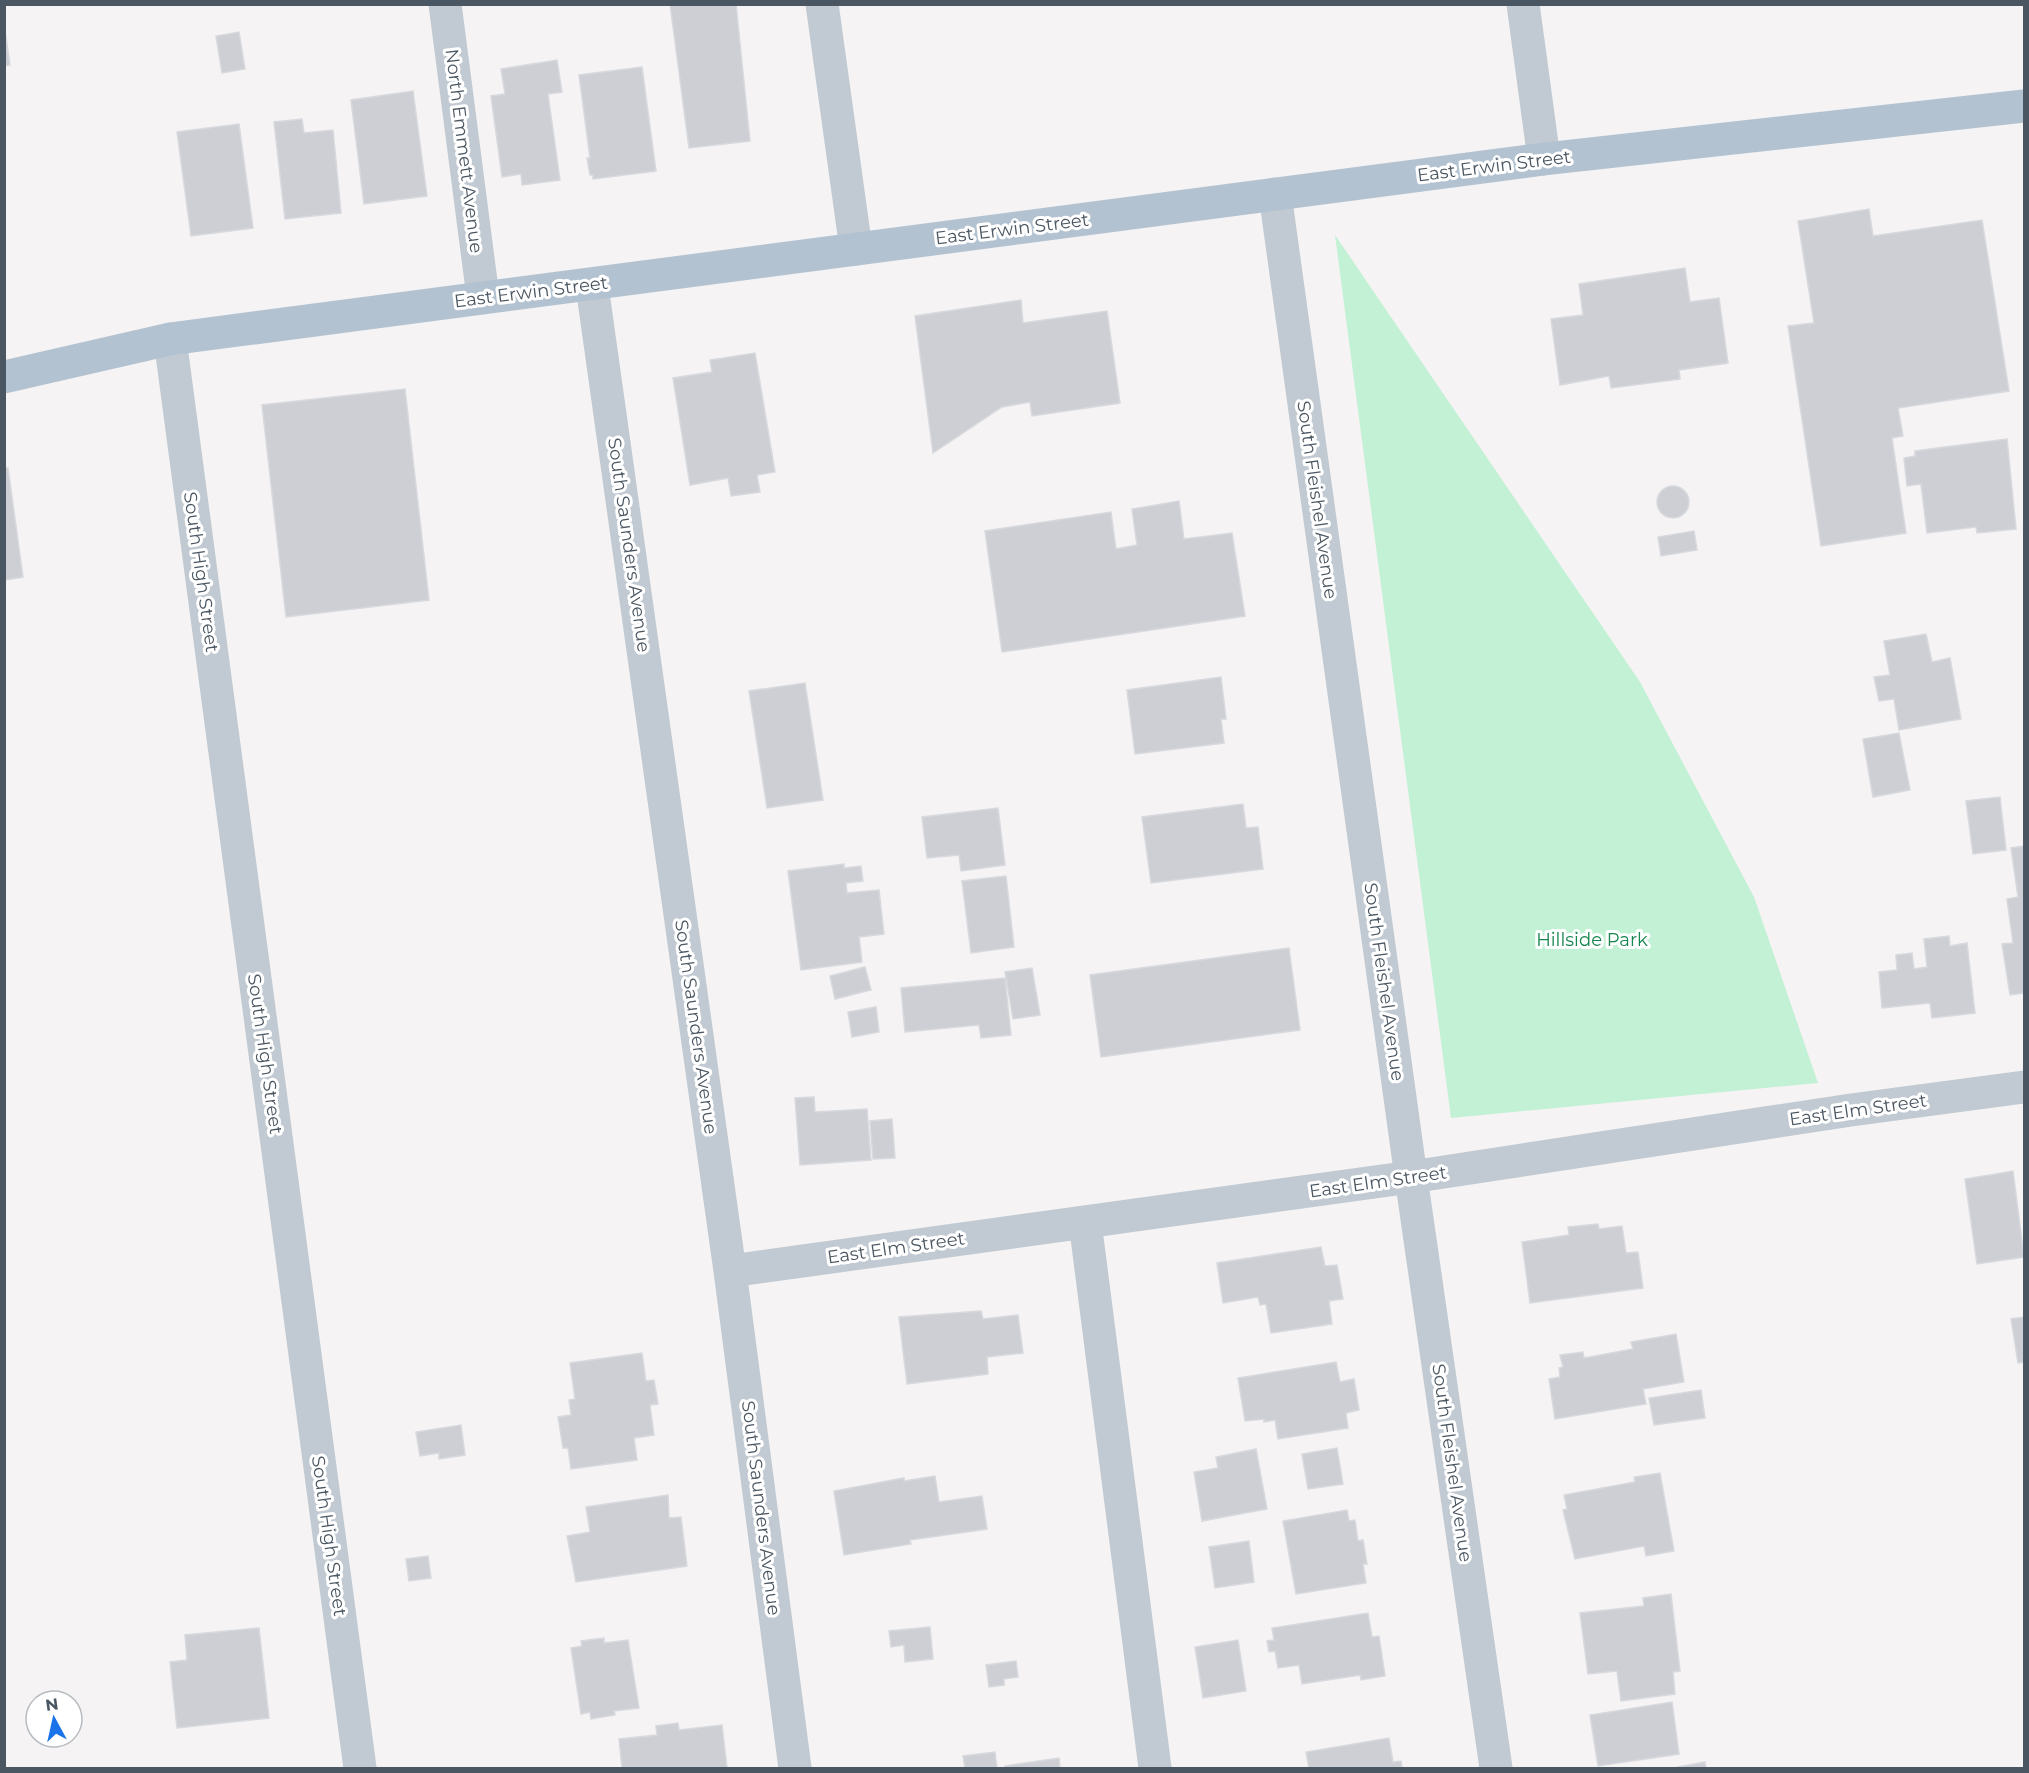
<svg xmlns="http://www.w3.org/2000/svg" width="2029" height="1773" viewBox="0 0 2029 1773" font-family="Montserrat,sans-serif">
<rect width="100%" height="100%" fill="#f5f3f3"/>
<path fill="#c3f1d5" d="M1335 235 1640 682 1754 897 1818 1083 1451 1118Z"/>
<path fill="#cdcfd5" stroke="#d7d9de" stroke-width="1.5" d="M670 4H736L750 141 689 148Z
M4 24 10 65 4 66Z
M239 32 245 69 222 73 216 36Z
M557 60 562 92 548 94 560 180 522 185 521 174 502 177 491 96 505 94 501 69Z
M642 67 656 171 593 179V175H590L587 158H590L579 75Z
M413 91 427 196 364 204 351 100Z
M302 119 304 133 333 130 341 213 285 219 274 122Z
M239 124 253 228 191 236 177 132Z
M1869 209 1873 236 1982 220 2009 391 1898 408 1903 436 1892 438 1906 533 1821 546 1788 326 1814 323 1798 221Z
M1685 268 1690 302 1719 298 1728 363 1679 370 1680 379 1611 388 1609 376 1560 385 1551 319 1583 315 1579 284Z
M1021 300 1023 323 1107 311 1120 403 1032 416 1030 402 1002 407 933 453 915 316Z
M755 353 775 472 757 475 760 492 731 496 728 478 690 485 673 378 712 372 710 360Z
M405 389 429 600 286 617 262 405Z
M2007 439 2016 529 1977 533 1976 527 1927 533 1921 484 1907 486 1904 458 1915 456V451Z
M4 468H8L23 577 4 580Z
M1657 502a16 16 0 1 1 32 0a16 16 0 1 1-32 0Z
M1179 501 1184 539 1232 533 1245 616 1002 652 985 531 1111 512 1116 549 1137 545 1132 509Z
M1694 531 1697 550 1661 556 1658 537Z
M1926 634 1932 662 1950 658 1961 719 1899 730 1894 699 1879 701 1874 677 1890 675 1884 641Z
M1221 677 1226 719H1221L1224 743 1135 754 1127 690Z
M805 683 823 800 767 808 749 691Z
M1899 733 1910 790 1873 797 1863 739Z
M2000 797 2006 850 1973 854 1966 801Z
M1243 804 1246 828 1258 827 1263 869 1151 883 1142 817Z
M998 808 1005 865 961 871 959 855 927 858 922 817Z
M2024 846V993L2010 995 2002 944 2013 943 2007 899 2018 897 2011 848Z
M844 864V868L861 866 863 881 846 883 847 893 879 890 884 934 859 937 862 962 801 970 788 871Z
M1006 876 1014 947 971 953 962 881Z
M1949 936 1950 946 1967 943 1975 1013 1932 1018 1930 1003 1882 1008 1879 972 1897 970 1896 955 1912 953 1914 969 1927 967 1924 939Z
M1289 948 1300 1030 1101 1057 1090 975Z
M865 967 871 990 835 999 830 976Z
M1032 968 1040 1015 1013 1019 1005 972Z
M1005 978 1011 1035 981 1038 979 1025 905 1032 901 988Z
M876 1007 879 1032 852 1037 848 1012Z
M814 1097 815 1112 867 1109 871 1160 800 1165 795 1098Z
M892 1119 895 1158 873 1159 870 1121Z
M2013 1171 2024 1257 1977 1264 1965 1179Z
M1598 1224 1599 1229 1622 1226 1626 1253 1638 1252 1643 1288 1530 1303 1522 1242 1569 1235 1568 1227Z
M1321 1247 1325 1266 1337 1265 1343 1299 1329 1301 1332 1324 1271 1333 1266 1304 1260 1305 1258 1297 1223 1303 1217 1263Z
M981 1311 983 1319 1018 1315 1023 1353 987 1357 988 1374 907 1384 899 1317Z
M2024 1317V1362L2018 1363 2011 1319Z
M1676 1334 1684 1382 1643 1389 1646 1404 1555 1419 1549 1379 1560 1377 1559 1368 1563 1367 1560 1355 1583 1352 1584 1358 1633 1349 1631 1342Z
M642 1353 646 1381 654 1380 658 1404 650 1405 654 1435 634 1438 637 1460 571 1469 568 1448H563L558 1417 571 1415 569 1400 575 1399 570 1363Z
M1336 1362 1340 1382 1354 1379 1359 1410 1346 1413 1348 1428 1278 1439 1275 1420 1264 1422V1419L1245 1421 1238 1378Z
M1701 1390 1705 1418 1654 1425 1649 1398Z
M461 1425 465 1455 439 1459V1453L420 1456 416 1432Z
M1337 1448 1343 1484 1308 1489 1302 1454Z
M1256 1449 1267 1509 1202 1521 1194 1472 1218 1468 1216 1457Z
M1660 1473 1674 1551 1646 1556 1644 1546 1575 1559 1563 1510 1567 1509 1564 1495 1635 1482 1634 1477Z
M935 1476 939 1502 982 1496 987 1529 910 1540 911 1544 844 1555 834 1491 904 1478V1481Z
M668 1495 669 1518 681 1517 687 1566 576 1582 567 1536 590 1532 586 1507Z
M1347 1510 1349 1521 1355 1520 1358 1541 1363 1540 1367 1564H1363L1366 1583 1296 1594 1283 1521Z
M1249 1541 1254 1582 1215 1588 1209 1547Z
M428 1556 431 1578 409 1581 406 1559Z
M1671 1594 1680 1671 1673 1672 1675 1694 1621 1701 1617 1671 1588 1674 1580 1613 1644 1606 1643 1598Z
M1368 1613 1372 1637 1379 1636 1385 1676 1361 1680 1360 1675 1302 1684 1299 1665 1278 1668 1275 1651 1269 1652 1267 1641 1274 1640 1272 1628Z
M930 1627 933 1659 905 1662 904 1645 891 1647 889 1631Z
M259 1628 269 1718 177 1728 170 1662 187 1660 185 1635Z
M604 1638V1643L628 1640 639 1708 614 1711 615 1715 591 1719 590 1712 581 1714 571 1648 582 1646 581 1641Z
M1238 1640 1246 1691 1203 1698 1195 1647Z
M1016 1661 1018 1677 1004 1679V1685L989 1687 986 1665Z
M1672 1702 1679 1754 1598 1766 1590 1715Z
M678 1723 679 1730 722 1725 727 1768H622L619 1739 657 1735 656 1726Z
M1389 1738 1393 1762 1401 1761 1402 1768H1309L1306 1752Z
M995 1752 997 1768H965L963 1756Z
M1059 1758 1060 1768H1006L1005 1766Z
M1705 1762 1706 1768H1679L1678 1767Z"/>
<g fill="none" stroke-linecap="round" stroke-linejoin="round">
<path stroke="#c1cad2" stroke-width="33" d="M445 4 483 297
M822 4 856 249
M1523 4 1544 159
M1275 194 1411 1177 1496 1768
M592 286 730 1271 795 1768
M170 339 360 1768
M1085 1222 1155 1768
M730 1271 1411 1177 1851 1110 2024 1087"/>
<path stroke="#b3c2d1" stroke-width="33" d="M4 377 170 339 1544 159 2024 106"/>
</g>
<g text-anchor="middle" stroke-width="6" stroke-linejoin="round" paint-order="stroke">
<g font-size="18" fill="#4a5661" stroke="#fff">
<text transform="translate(464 151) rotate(83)" y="6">North Emmett Avenue</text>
<text transform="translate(1494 166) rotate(-7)" y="6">East Erwin Street</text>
<text transform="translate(1012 229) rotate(-7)" y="6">East Erwin Street</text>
<text transform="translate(531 292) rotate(-7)" y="6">East Erwin Street</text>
<text transform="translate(1317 500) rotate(82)" y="6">South Fleishel Avenue</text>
<text transform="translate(629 545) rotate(82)" y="6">South Saunders Avenue</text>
<text transform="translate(201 572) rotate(82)" y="6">South High Street</text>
<text transform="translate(1384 982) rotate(82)" y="6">South Fleishel Avenue</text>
<text transform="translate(696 1027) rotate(82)" y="6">South Saunders Avenue</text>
<text transform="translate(265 1054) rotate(82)" y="6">South High Street</text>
<text transform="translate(1858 1110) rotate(-8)" y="6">East Elm Street</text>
<text transform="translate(1378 1182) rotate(-8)" y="6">East Elm Street</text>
<text transform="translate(896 1248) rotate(-8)" y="6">East Elm Street</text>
<text transform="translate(1452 1463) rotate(82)" y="6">South Fleishel Avenue</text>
<text transform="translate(761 1508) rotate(83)" y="6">South Saunders Avenue</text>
<text transform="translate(329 1536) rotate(82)" y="6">South High Street</text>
</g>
<g font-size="18" fill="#17864f" stroke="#fff">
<text x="1592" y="946">Hillside Park</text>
</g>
</g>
<rect width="2029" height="1773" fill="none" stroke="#4a5661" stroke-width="12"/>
<g transform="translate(54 1719) rotate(352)"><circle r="28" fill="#ffffff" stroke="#b7bbc0" stroke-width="1.5"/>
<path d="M0-4.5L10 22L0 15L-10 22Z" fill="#1a73e8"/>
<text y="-9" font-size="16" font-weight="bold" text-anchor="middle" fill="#4a5661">N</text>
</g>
</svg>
